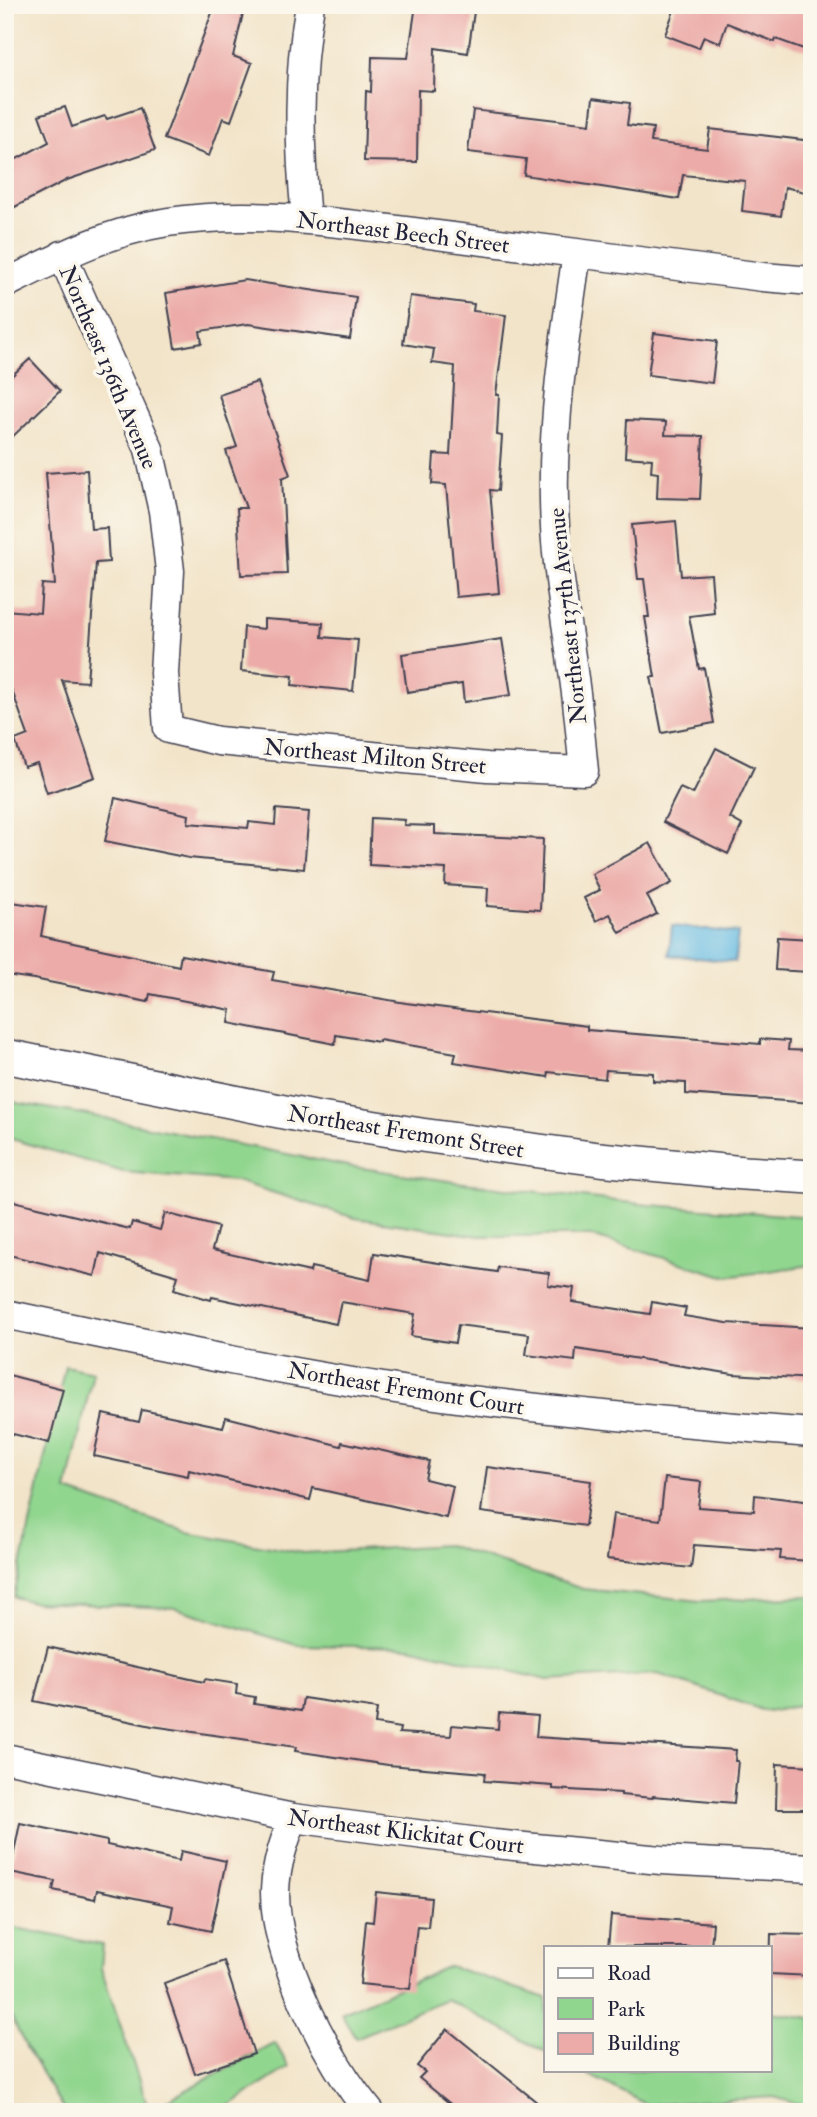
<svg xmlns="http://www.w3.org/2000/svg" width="817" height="2117" viewBox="0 0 817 2117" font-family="'IM FELL Double Pica',serif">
<rect width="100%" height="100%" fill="#fbf7ec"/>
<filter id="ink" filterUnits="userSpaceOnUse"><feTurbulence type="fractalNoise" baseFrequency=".0143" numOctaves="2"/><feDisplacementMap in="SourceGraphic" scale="14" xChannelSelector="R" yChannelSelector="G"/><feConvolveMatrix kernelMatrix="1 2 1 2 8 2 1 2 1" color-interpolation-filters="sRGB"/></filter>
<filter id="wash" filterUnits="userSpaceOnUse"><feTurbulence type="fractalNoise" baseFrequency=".00686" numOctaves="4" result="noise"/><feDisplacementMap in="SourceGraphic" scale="28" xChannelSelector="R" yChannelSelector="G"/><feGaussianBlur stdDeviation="1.57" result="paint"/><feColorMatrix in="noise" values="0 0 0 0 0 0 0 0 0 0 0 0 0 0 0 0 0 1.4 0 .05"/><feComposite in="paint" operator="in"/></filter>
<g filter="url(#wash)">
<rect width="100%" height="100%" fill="#f2e4c9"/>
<path fill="#91d68f" stroke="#5a7c65" stroke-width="2" d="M5 1101 83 1114 348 1166 456 1182 649 1205 812 1217V1265L727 1277 591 1236H479L355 1218 236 1181 123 1172 5 1137Z
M65 1366 93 1372 67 1491 187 1532 303 1553 447 1545 583 1589 701 1601 812 1596V1703L768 1712 658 1674 547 1680 410 1647 296 1645 176 1608 32 1602 14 1597Z
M5 1926 103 1945 101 1968 149 2110 275 2043 289 2067 219 2112H65L26 2047 5 2004Z
M449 1966 546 1998V2052L446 1999 356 2038 341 2013Z
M770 2012 812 2018V2108L774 2097 647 2105 580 2070H770Z"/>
<path fill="#67bce3" stroke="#446f8f" stroke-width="2" d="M672 926 738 933 735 962 669 955Z"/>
<g id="blocks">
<path fill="#ecaba8" d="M215 5H245L233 56 252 63 231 121 223 118 209 156 164 139Z
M416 5H475L468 53 435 48 434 91 418 90 417 162 364 161 366 91 371 92 372 57 408 58Z
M676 5H812V52L776 39 775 42 727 23 720 43 704 36 699 48 665 35Z
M593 98 630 103 627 125 653 128 651 142 707 149 710 129 812 141V194L785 187 781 216 742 211 745 181 683 175 679 199 524 175 526 159 468 152 473 110 590 124Z
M65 107 72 127 105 116 107 119 140 108 155 150 67 180 5 212V165L49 142 39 115Z
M245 280 356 297 350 339 248 324 200 331 202 343 175 348 166 293Z
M410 296 474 304 473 311 506 315 496 395H499L497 435 502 436 498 491 490 490 499 593 456 597 446 485 432 484 434 454 450 455 455 366 432 363 434 349 403 344Z
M654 333 717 341 712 383 648 375Z
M30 359 60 391 5 444V382Z
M257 382 290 475 282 478 287 574 241 575 237 508H246L226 451 237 447 219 395Z
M627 420 666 422 665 435 703 436 700 499 657 498 658 473 651 472 652 459 625 457Z
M87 470 91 529 107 528 109 562 96 563 87 682 62 680 95 777 47 793 37 763 24 767 15 740 28 735 5 671V610L40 613 42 584 55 585 46 473Z
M676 521 681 576 711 574 714 613 689 616 699 669 704 668 714 723 662 733 651 677H655L645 617H649L644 579H638L632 525Z
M264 619 323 623 322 637 358 640 353 691 292 685 293 676 241 671 244 627 264 629Z
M502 639 511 695 464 702 462 684 407 692 402 654Z
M716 748 754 767 730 818 742 825 728 854 663 822 680 788 693 794Z
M115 798 189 815 188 823 248 828 249 822 275 825 276 809 309 812 304 869 189 858 105 841Z
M371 818 405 820 404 825 435 826V834L543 839 540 910 487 906 488 888 445 885 446 869 369 865Z
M650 843 672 883 647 896 657 914 620 933 610 914 596 921 584 898 600 890 592 874Z
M5 901 46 907 41 936 179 966 181 955 274 972 272 980 406 1003 587 1026V1030L760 1044V1039L789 1041 788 1050 812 1051V1103L686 1094V1083L653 1081V1073L606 1070 605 1079 549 1072 548 1077 454 1062 456 1053 379 1040V1042L336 1035 335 1044 229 1023 231 1010 150 994 148 1002 34 979 5 975Z
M777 937 811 939 809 972 775 970Z
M5 1199 130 1229 132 1222 160 1230 165 1213 218 1227 212 1250 310 1272 311 1267 370 1280 374 1253 497 1272 498 1267 549 1273 548 1285 574 1288 572 1302 650 1314 652 1302 686 1308 684 1316 727 1323 812 1328V1379L733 1374 576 1349 575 1361 526 1355 529 1334 458 1325 455 1343 411 1336 415 1314 341 1302 336 1324 212 1297 211 1300 174 1289 178 1276 100 1253 95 1276 5 1254Z
M5 1374 63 1389 49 1443 5 1432Z
M142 1410 223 1427 226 1417 341 1446 342 1442 429 1461 425 1479 453 1486 446 1518 313 1488 310 1500 189 1470 188 1476 94 1456 103 1414 139 1422Z
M487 1467 591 1481 585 1526 481 1512Z
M665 1478 701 1482 698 1507 754 1511 755 1495 812 1502V1561L780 1559 781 1551 694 1545 691 1568 607 1559 613 1514 660 1520Z
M48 1647 204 1682 205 1679 237 1684 236 1694 255 1697 254 1704 301 1711 303 1698 377 1709 375 1724 400 1728 399 1733 451 1736 452 1725 498 1729 499 1713 538 1716 536 1737 736 1750 735 1761H738L734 1803 653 1796 652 1798 621 1795V1793L553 1789V1786L484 1781 485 1773 388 1765 295 1751 296 1747 152 1726 34 1701Z
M777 1764 812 1766V1809H776Z
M20 1823 107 1841V1845L179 1861 181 1851 226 1861 211 1931 170 1922 173 1906 97 1890 95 1899 53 1890 55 1881 10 1872Z
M376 1892 431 1898 428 1927 417 1926 410 1989 360 1984 366 1921 373 1922Z
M611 1915 713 1923 711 1947H608Z
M771 1934 812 1935V1976L770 1974Z
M224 1961 254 2054 195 2074 164 1983Z
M447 2029 549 2112H460L419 2078 425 2072 417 2066Z"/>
</g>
</g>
<g filter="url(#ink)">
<use href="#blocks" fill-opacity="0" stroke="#413f50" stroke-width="2"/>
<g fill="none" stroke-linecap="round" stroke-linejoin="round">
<defs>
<path id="minor" d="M306 219C299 146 297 77 310 5
M62 255 149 449 163 511 170 571 164 673 168 729 218 741 487 767 584 771C581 743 579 714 575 686 567 623 555 566 554 501 552 418 565 335 577 253
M5 284C57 258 109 231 168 222 258 209 347 224 437 235 546 249 654 263 763 277L812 281
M5 1314C157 1346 310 1378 464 1399 579 1414 695 1424 812 1433
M5 1758 293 1818 494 1844 661 1860 812 1868
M293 1818C284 1842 276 1864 275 1891 274 1957 328 2063 370 2112"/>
<path id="tertiary" d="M5 1056 314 1118 421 1135 599 1159 744 1173 812 1177"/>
</defs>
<use href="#minor" stroke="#413f50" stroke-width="31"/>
<use href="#tertiary" stroke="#413f50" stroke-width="36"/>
<use href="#minor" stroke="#fff" stroke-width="28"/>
<use href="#tertiary" stroke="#fff" stroke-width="33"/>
</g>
</g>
<g text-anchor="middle" stroke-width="7" stroke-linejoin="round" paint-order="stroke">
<g font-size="23" fill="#22223b" stroke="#fbf7ec">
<text transform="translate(403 232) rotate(7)" y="8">Northeast Beech Street</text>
<text transform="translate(109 367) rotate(67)" y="8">Northeast 136th Avenue</text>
<text transform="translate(567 616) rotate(-96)" y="8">Northeast 137th Avenue</text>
<text transform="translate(375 756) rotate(5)" y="8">Northeast Milton Street</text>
<text transform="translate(406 1131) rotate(9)" y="8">Northeast Fremont Street</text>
<text transform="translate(406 1388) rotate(9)" y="8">Northeast Fremont Court</text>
<text transform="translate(406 1831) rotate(7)" y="8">Northeast Klickitat Court</text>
</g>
</g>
<rect width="817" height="2117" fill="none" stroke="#fbf7ec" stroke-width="28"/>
<rect x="544" y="1946" width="228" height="126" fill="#fbf7ec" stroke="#a4a2a5" stroke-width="2"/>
<rect x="558" y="1968" width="35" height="10" fill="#ffffff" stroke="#a4a2a5" stroke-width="2"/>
<text x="607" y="1980" font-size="21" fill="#22223b">Road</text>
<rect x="558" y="1998" width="35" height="21" fill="#91d68f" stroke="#a4a2a5" stroke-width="2"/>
<text x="607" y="2016" font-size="21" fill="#22223b">Park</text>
<rect x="558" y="2033" width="35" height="21" fill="#ecaba8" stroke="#a4a2a5" stroke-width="2"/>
<text x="607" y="2050" font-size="21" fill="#22223b">Building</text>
</svg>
